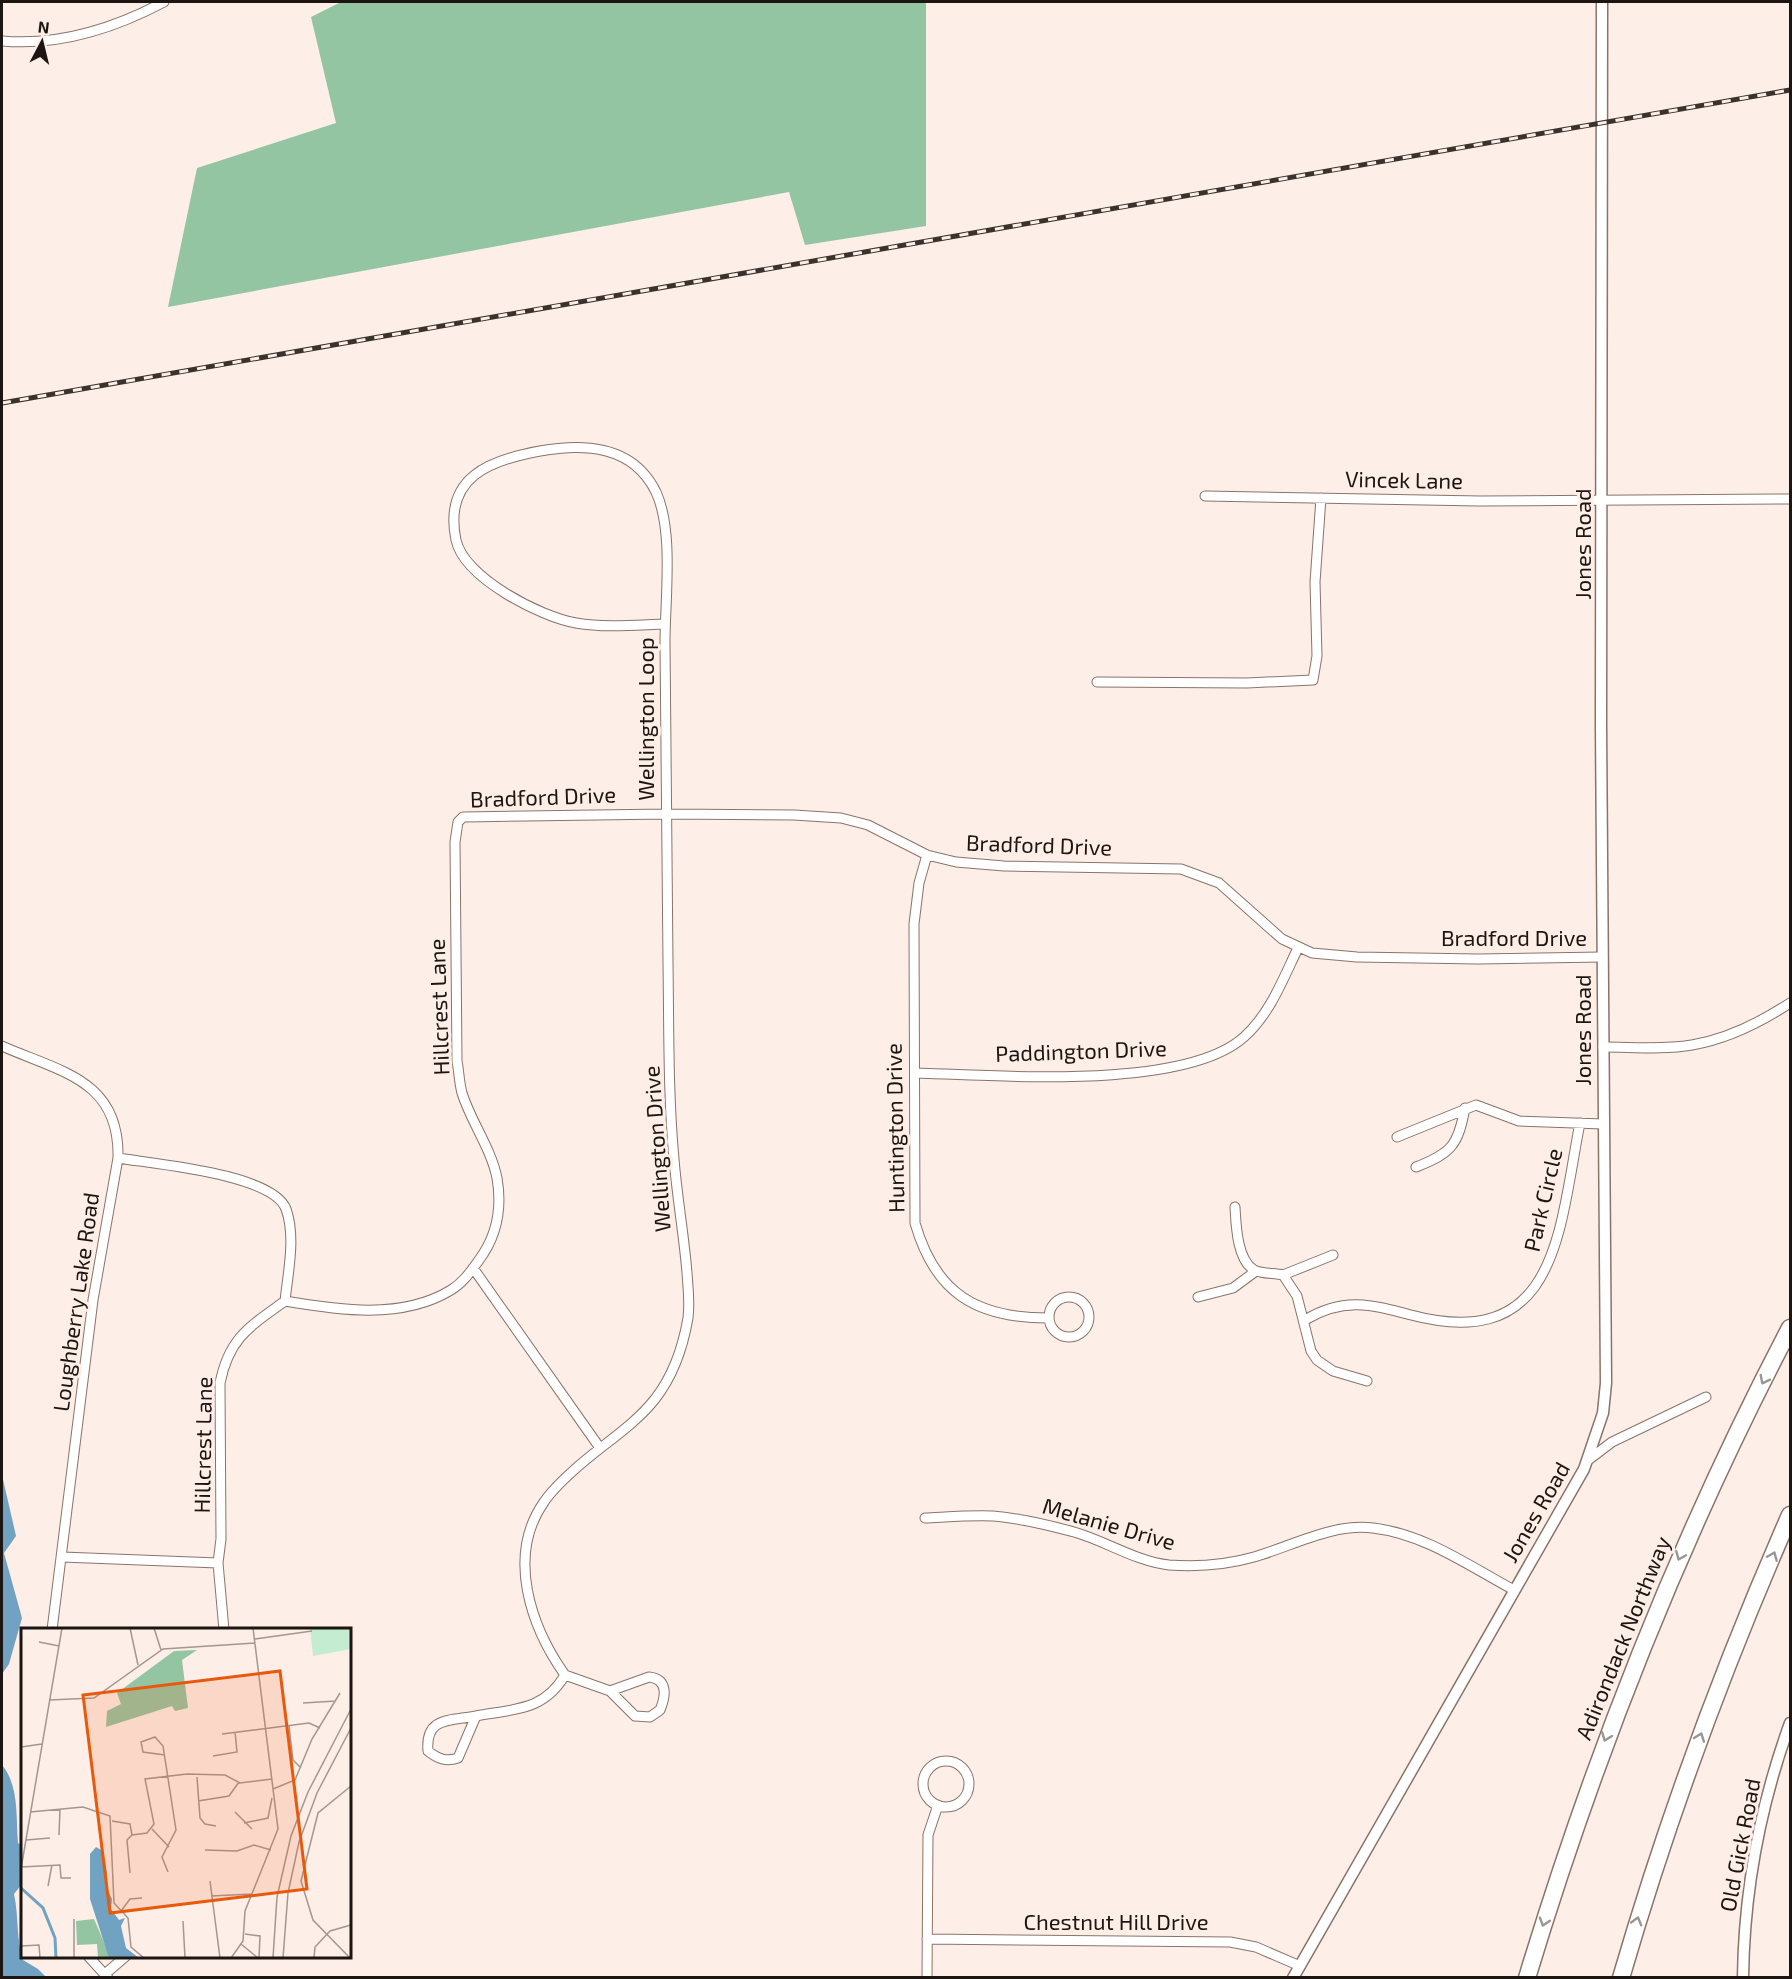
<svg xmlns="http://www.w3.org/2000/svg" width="1792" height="1979" viewBox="0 0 1792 1979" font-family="'Exo 2',sans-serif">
<rect width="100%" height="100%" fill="#fdeee7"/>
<path fill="#94c5a3" d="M341 2H926V226L805 245 789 192 168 307 197 168 336 123 311 17Z"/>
<path fill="#71a2c1" d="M2 1475 16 1536 4 1553 22 1618 9 1664 2 1674Z
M2 1765C19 1785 16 1817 18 1843L22 1846V1884L14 1894C19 1917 16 1939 23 1960L38 1969 46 1977H2Z"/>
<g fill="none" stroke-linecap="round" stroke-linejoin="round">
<defs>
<path id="minor" d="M2 41C58 46 115 28 164 2
M1205 496 1480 501 1790 499
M1097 682 1247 683 1313 680 1317 656 1315 582 1321 498
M927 855 919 883 914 924 915 1223C935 1293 976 1318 1048 1318
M2 1046C61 1072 120 1080 118 1158L93 1300 52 1630
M1603 1047C1632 1047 1663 1050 1692 1045 1727 1039 1761 1022 1790 1003
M915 1073C996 1075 1184 1091 1244 1037 1270 1014 1283 979 1298 948
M1397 1137 1476 1105 1519 1121 1603 1124
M118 1158C154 1164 273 1174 286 1209 296 1237 288 1272 285 1301
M1416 1167C1452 1153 1458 1145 1465 1108
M1235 1207C1236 1225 1237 1260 1254 1270 1262 1274 1274 1273 1283 1275
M473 1268 600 1448
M1283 1275 1297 1296 1311 1351 1317 1360 1333 1371 1367 1381
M1283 1275 1333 1255
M1049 1317a20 20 0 1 1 40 0a20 20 0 1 1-40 0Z
M1198 1297 1233 1288 1256 1271
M1305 1320C1343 1297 1370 1304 1411 1315 1559 1354 1559 1228 1580 1123
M1587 1461 1612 1442 1706 1397
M925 1518C947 1517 971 1515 993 1516 1020 1518 1048 1525 1074 1532 1106 1541 1135 1561 1169 1565 1198 1567 1226 1565 1254 1557 1292 1546 1333 1523 1373 1528 1425 1534 1469 1566 1514 1590
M62 1557 218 1563
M224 1630 218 1563 221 1539 220 1383C229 1338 249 1327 285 1301 338 1310 402 1320 451 1290 463 1283 471 1271 479 1260 497 1236 502 1207 497 1178 491 1148 471 1122 462 1093 459 1082 459 1071 457 1061L455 842 458 822 463 817 666 814 794 815 841 818 868 825 927 855 956 862 1004 866 1181 869 1219 883 1282 939 1312 953 1357 957 1478 959 1602 957
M565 1675C531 1627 506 1556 544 1502 552 1490 564 1479 574 1470 600 1446 633 1427 655 1399 673 1376 683 1347 688 1318 690 1303 688 1288 687 1273 684 1235 677 1197 674 1159 668 1094 669 1028 668 963 666 856 665 749 665 642 665 599 674 531 656 492 633 445 584 443 540 451 490 460 443 477 456 540 464 578 541 617 576 623 605 628 636 625 665 624
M565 1675 610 1691
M649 1677C668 1679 666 1696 660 1710L650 1717 635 1716 610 1691Z
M476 1716 458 1758C446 1762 438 1759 428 1751 425 1717 449 1721 476 1716Z
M476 1716C514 1709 544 1711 565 1675
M923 1784a23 23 0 1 1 46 0a23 23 0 1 1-46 0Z
M927 1939 1230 1942 1256 1947 1300 1966
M88 1956 108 1978
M105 1974 126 1956
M927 1978 928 1835 938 1805"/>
<path id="tertiary" d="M1293 1978 1584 1469 1603 1413 1606 1383 1601 726 1602 2
M1743 1978C1744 1889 1760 1806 1790 1723"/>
<path id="motorway" d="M1527 1978C1595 1753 1681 1536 1790 1328
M1621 1978C1667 1820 1724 1665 1790 1515"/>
</defs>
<use href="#minor" stroke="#897469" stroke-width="11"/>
<use href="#tertiary" stroke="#897469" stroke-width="13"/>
<use href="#motorway" stroke="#897469" stroke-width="19"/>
<use href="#minor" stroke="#fff" stroke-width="9"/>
<use href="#tertiary" stroke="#fff" stroke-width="10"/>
<use href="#motorway" stroke="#fff" stroke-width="16"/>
<defs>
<path id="rail" d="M2 403 1790 90"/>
</defs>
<use href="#rail" stroke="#3a322d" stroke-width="5"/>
<use href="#rail" stroke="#fdeee7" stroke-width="3" stroke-dasharray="9" stroke-linecap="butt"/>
</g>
<defs><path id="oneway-chevron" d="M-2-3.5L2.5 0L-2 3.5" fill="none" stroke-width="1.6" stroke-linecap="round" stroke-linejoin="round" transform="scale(1.5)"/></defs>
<g stroke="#999694">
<use href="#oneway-chevron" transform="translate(1764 1380) rotate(117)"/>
<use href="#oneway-chevron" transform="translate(1680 1556) rotate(113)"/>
<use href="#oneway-chevron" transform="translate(1773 1556) rotate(-67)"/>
<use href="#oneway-chevron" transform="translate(1606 1737) rotate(111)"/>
<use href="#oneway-chevron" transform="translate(1700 1737) rotate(-70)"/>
<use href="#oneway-chevron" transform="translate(1637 1921) rotate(-74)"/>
<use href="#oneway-chevron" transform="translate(1544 1922) rotate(107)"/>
</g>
<g text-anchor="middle" stroke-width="6" stroke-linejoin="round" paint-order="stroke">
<g font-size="22" fill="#1d1511" stroke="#fdeee7">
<text transform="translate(1404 480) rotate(1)" y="8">Vincek Lane</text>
<text transform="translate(1583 544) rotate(-90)" y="8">Jones Road</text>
<text transform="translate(646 719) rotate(-90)" y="8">Wellington Loop</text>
<text transform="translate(543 797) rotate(-2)" y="8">Bradford Drive</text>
<text transform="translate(1039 845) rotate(2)" y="8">Bradford Drive</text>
<text x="1514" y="946">Bradford Drive</text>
<text transform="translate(439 1007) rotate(-92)" y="8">Hillcrest Lane</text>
<text transform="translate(1583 1030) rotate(-90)" y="8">Jones Road</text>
<text transform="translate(1081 1051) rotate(-2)" y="8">Paddington Drive</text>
<text transform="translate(895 1128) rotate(-91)" y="8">Huntington Drive</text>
<text transform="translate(657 1149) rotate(-94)" y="8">Wellington Drive</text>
<text transform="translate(1543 1200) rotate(-77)" y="8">Park Circle</text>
<text transform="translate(76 1302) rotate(-82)" y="8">Loughberry Lake Road</text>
<text transform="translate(203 1445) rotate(-89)" y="8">Hillcrest Lane</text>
<text transform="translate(1536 1512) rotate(-60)" y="8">Jones Road</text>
<text transform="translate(1109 1524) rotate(16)" y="8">Melanie Drive</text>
<text transform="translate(1623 1638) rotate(-68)" y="8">Adirondack Northway</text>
<text transform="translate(1740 1845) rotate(-79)" y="8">Old Gick Road</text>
<text x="1116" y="1930">Chestnut Hill Drive</text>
</g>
</g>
<g transform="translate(21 1628)">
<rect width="330" height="330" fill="#fdeee7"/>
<path d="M289 0H330V21L292 28Z" fill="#c4ecd0"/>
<path d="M176 22 161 32 167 80 154 83 151 78 85 99 86 83 100 76 96 65 153 23ZM73 291 86 321 88 330H77L76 316 56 317 55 293Z" fill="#94c5a3"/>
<path d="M75 219 82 223 86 245 84 257 91 271 90 281 98 292 104 290 100 298 105 320 118 330H88L69 271V226Z" fill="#71a2c1"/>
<path fill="none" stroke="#71a2c1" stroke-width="3" d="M0 260 22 280 34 310 35 330"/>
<path fill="none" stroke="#a39791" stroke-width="1.5" d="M109 0 117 37M133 0 140 22M234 11 291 3M18 14 38 18M28 72 73 70 142 21 234 15M282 75 315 73M268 98 272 132 280 140M201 106 288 95 299 100M0 119 21 116M144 127 122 124 120 114 134 109 142 118 155 202 141 229 147 244M192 128 216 124 214 104M176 149 179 190 184 196 195 198M252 161 274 152 291 111 319 65M177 173 208 168 218 154M9 184 62 179 89 188 93 275 107 290 110 319 123 330M214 184 231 201M91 193 109 196 111 207M223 195 247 190 251 170M131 201 148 219M38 207 39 181M5 212 29 210M184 222 216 223 233 217 250 222M0 239 39 237 40 250H50M0 241 41 0M109 245 106 212 111 207 126 205 133 196 124 151 166 146 204 147 219 155 251 151M189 253 199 330M27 258 31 237M190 268 231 266M100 283 109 271 121 270M53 291V330M162 293 164 330M224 306 239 308 238 330M220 316 237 330M0 318 18 317 19 330M210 330 222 313 224 283 257 201 232 0M252 330 256 269 270 208 287 164 330 81M262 330 267 265 278 214 296 165 330 100M293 330 294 319 309 303 330 297M329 330 292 292 280 253 297 185 330 158"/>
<path fill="#e8590c" fill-opacity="0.15" stroke="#e8590c" stroke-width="3" d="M259 43 286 261 89 285 62 67Z"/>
<rect width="330" height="330" fill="none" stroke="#1d1511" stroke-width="3"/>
</g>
<rect width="1792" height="1979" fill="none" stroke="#1d1511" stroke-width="6"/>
<g transform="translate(42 42) rotate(7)" stroke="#fdeee7" stroke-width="4.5" paint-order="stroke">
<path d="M0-4.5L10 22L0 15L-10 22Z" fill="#1d1511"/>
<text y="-9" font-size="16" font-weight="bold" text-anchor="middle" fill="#1d1511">N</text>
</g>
</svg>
